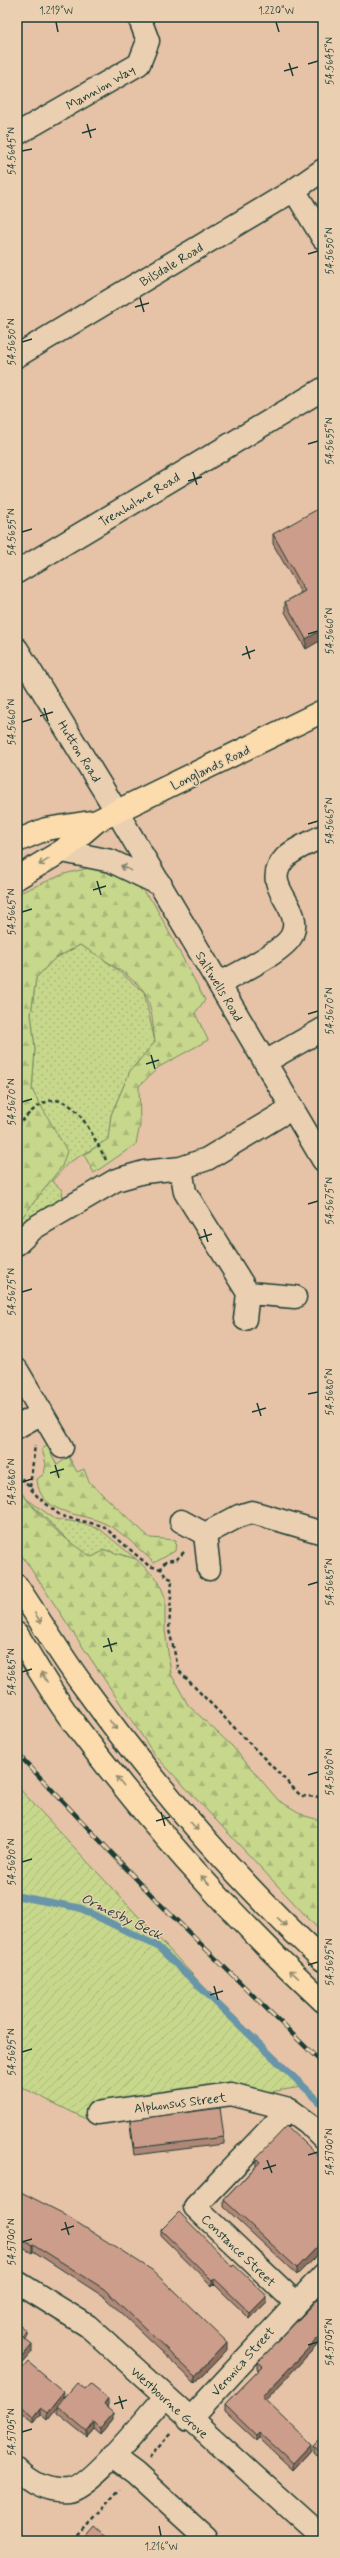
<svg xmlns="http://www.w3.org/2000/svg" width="340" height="2558" viewBox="0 0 340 2558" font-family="Mynerve,sans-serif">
<defs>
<pattern id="grass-dots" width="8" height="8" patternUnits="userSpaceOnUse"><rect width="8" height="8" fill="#c7d78b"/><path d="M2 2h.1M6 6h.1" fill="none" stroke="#aab979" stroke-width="1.8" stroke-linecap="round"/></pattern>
<pattern id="forest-firs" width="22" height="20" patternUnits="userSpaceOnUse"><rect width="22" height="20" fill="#c7d78b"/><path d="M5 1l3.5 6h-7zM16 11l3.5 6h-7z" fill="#aab979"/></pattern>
<pattern id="garden-furrows" width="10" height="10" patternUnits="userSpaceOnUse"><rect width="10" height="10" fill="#c7d78b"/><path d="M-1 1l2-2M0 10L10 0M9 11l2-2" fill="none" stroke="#aab979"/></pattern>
</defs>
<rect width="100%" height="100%" fill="#e6c3a7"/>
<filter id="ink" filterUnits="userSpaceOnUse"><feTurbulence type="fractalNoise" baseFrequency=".025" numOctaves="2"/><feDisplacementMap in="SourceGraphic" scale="8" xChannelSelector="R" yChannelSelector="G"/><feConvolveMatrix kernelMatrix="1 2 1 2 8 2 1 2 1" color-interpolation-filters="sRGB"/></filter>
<g filter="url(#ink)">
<path fill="url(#grass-dots)" stroke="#738a60" d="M80 945 96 953 144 992 155 1042 130 1071 111 1115 108 1140 68 1163 52 1181 62 1190 63 1202 17 1234V1224L62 1166 44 1114 32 1090 35 1049 31 1014 36 978 54 959Z
M24 1497 55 1519 83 1523 101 1530 136 1559 105 1550 92 1557 75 1547Z"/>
<path fill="url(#forest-firs)" stroke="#738a60" d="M93 867 124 873 153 902 205 1000 195 1013 208 1040 159 1067 139 1086 140 1125 136 1144 94 1173 84 1155 108 1139 111 1115 130 1071 155 1042C153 1026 152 1007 145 993 138 980 93 952 80 945L54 959 36 978 31 1014 35 1049 32 1090 67 1151 62 1166 17 1224V894L64 874Z
M47 1446 57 1465 69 1457 77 1472 84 1469 89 1482 150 1538 176 1540 175 1551 154 1563C140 1550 123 1532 106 1524 82 1512 39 1516 37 1479L44 1474 46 1464 42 1449Z
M17 1486C33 1511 66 1542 92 1557L105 1550 136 1559 158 1580 165 1597V1630L171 1674 188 1705 232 1746 278 1800 305 1816 323 1821V1880L318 1884 323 1890V1934L154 1754 17 1548Z"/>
<path fill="url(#garden-furrows)" stroke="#738a60" d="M17 1786 232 2017 302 2087 88 2120 17 2085Z"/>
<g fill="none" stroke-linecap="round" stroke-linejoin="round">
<path stroke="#6795a8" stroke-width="7" d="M17 1896 80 1908 157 1946 323 2105"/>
<defs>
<path id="minor" d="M17 134 139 64 148 41 139 17
M294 190 323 238
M17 356 294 190 323 170
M17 572 323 389
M17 649 117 812 323 1160
M62 851 111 861 161 885
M219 984C236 974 284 952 292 935 305 905 257 887 286 857 295 848 312 842 323 836
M265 1062 323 1029
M181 1168 185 1192 248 1293 295 1297
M17 1244 34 1228 116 1180 144 1172 181 1168 207 1159 292 1108
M245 1319 248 1293
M17 1370 62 1447
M17 1427 42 1413
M181 1521 205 1534 209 1569
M205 1534 239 1516 252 1512 323 1533
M289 2109 195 2207 296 2303
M97 2113 231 2094 289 2109 308 2123 323 2138
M17 2282 88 2326 323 2538
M189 2420 323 2275
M112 2456 135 2473 205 2537 201 2541
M17 2469C31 2483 49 2492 69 2490 91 2488 148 2416 165 2397"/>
<path id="major" d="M17 841 46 829 97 821 323 711
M17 878 62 851 97 821"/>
<path id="highway" d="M17 1586C39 1618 59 1653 82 1684 154 1783 233 1877 323 1960
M17 1634C36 1665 54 1698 76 1726 148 1822 235 1919 323 2001"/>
</defs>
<use href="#minor" stroke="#1f3d34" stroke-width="25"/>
<use href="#major" stroke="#1f3d34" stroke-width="25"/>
<use href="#highway" stroke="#1f3d34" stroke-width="25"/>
<path stroke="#1f3d34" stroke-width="2.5" stroke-dasharray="4 3" stroke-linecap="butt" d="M17 1127C63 1069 83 1117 106 1160
M17 1473 38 1497 61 1516 103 1526 149 1566 161 1569
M30 1487 35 1445
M184 1552 176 1560C168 1560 164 1561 161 1569L166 1577 172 1579 169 1630 179 1671 301 1796 323 1797
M149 2458 171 2433
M73 2541 120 2489"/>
<use href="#minor" stroke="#ead0b1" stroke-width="22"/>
<use href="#major" stroke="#fcdcac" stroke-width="22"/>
<use href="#highway" stroke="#fcdcac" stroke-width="22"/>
<defs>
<path id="rail" d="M17 1753 159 1903 323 2064"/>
</defs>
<use href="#rail" stroke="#1f3d34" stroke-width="4.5"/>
<use href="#rail" stroke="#ead0b1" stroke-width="3" stroke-dasharray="9" stroke-linecap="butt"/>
</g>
<path fill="#af8777" stroke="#1f3d34" d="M323 518 306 649 285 612V602L301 593 273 544V534Z
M130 2120 224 2137V2144L134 2155 130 2126Z
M256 2158 323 2160V2249L297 2275 224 2207V2200L256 2166Z
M17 2190 227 2350 195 2383 104 2297 33 2251 32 2253 17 2245Z
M161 2230 233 2267 267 2302 250 2319 214 2284 212 2286 161 2236Z
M323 2294V2339L265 2400 311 2450 293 2470 259 2438 256 2441 225 2412V2405L259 2370 258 2369V2362Z
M17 2375 64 2398 85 2389 108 2406 107 2407 113 2419 100 2434 94 2429 87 2437 57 2413V2407L47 2420 40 2414 33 2423 17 2410Z
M323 2435V2462L313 2452V2445Z"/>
<path fill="#8f6e61" stroke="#1f3d34" d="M323 629V639L306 649V639Z
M323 2241V2249L297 2275V2268Z
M33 2244V2251L32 2253V2245Z
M214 2278V2284L212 2286V2280Z
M267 2296V2302L250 2319V2313Z
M27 2332V2338L23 2344V2338Z
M323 2333V2339L262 2404V2397Z
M227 2342V2350L195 2383V2376Z
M32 2345V2352L17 2369V2363Z
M64 2392V2399L47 2420V2413Z
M108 2399V2406L104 2411V2405Z
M40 2408V2414L33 2423V2417Z
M113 2413V2419L100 2434V2428Z
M94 2422V2429L87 2437V2431Z
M259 2432V2438L256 2441V2435Z
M311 2444V2450L293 2470V2463Z"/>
<path fill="#cc9d8a" stroke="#1f3d34" d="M318 509 323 518V629L306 639 285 602 305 591 273 534Z
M220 2108 224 2137 134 2148 130 2120Z
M287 2126 323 2160V2241L297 2268 224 2200 260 2162 256 2158Z
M17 2190 62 2213 152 2270 227 2342 195 2376 104 2289 33 2244 32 2245 17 2238Z
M179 2212 233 2267 234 2265 267 2296 250 2313 214 2278 212 2280 161 2230Z
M323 2294V2333L262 2397 311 2444 293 2463 259 2432 256 2435 225 2405 263 2366 258 2362Z
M17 2323 27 2332 23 2338 32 2345 17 2363Z
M28 2362 64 2392 47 2413 40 2408 33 2417 17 2403V2375Z
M77 2383 85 2389 90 2384 108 2399 104 2405 113 2413 100 2428 94 2422 87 2431 57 2406Z
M323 2435V2455L313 2445Z
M95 2527 111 2541H83Z"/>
<defs><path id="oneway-shaft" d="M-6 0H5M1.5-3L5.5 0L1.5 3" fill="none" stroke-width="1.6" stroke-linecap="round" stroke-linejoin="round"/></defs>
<g stroke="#8e8c70">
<use href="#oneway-shaft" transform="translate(44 862) rotate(149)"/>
<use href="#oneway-shaft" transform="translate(38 1618) rotate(57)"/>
<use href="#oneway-shaft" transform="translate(44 1677) rotate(-122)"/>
<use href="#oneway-shaft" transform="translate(113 1725) rotate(52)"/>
<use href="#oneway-shaft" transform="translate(120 1781) rotate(-129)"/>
<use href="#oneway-shaft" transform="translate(194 1826) rotate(48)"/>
<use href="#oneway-shaft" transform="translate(205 1880) rotate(-133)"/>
<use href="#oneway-shaft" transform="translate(282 1922) rotate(43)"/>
<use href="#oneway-shaft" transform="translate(294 1974) rotate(-137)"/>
</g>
<use stroke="#7a7f6c" href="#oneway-shaft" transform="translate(126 868) rotate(-154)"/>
</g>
<path fill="none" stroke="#1f3d34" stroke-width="1.5" d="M56 22 58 32M276 22 279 32M289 63 293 76M308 64 318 61M284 71 298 67M87 124 91 138M82 133 96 129M22 151 32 149M308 254 318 251M140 298 144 312M135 307 149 303M22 342 32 339M308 444 318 441M193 472 197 485M188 481 202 477M22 532 32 529M308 634 318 631M246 646 250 659M242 655 255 650M44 708 48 721M40 716 53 712M22 722 32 719M308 824 318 821M97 881 101 895M93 890 106 886M22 912 32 909M308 1014 318 1011M151 1055 155 1069M146 1064 159 1060M22 1102 32 1099M308 1204 318 1201M204 1229 208 1242M199 1238 212 1234M22 1292 32 1289M308 1394 318 1392M257 1403 261 1416M252 1412 266 1408M55 1465 59 1478M50 1473 64 1469M22 1482 32 1479M308 1585 318 1582M108 1638 112 1652M103 1647 117 1643M22 1672 32 1669M308 1775 318 1772M161 1812 165 1826M156 1821 170 1817M22 1862 32 1859M308 1965 318 1962M214 1986 218 2000M210 1995 223 1991M22 2052 32 2049M308 2155 318 2152M267 2160 272 2173M263 2169 276 2165M65 2222 69 2235M61 2230 74 2226M22 2242 32 2239M308 2345 318 2342M119 2396 123 2409M114 2404 127 2400M22 2432 32 2429M159 2526 161 2536"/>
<g text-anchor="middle" stroke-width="3" stroke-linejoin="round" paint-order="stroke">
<g font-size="13" fill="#1f3d34" stroke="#ead0b1">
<text transform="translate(100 87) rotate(-30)" y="5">Mannion Way</text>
<text transform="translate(171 264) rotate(-31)" y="5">Bilsdale Road</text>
<text transform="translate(139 499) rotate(-31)" y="5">Trenholme Road</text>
<text transform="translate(80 751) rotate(58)" y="5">Hutton Road</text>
<text transform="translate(210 767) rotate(-26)" y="5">Longlands Road</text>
<text transform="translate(220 986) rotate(59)" y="5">Saltwells Road</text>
<text transform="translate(180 2102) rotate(-7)" y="5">Alphonsus Street</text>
<text transform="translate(239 2250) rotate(44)" y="5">Constance Street</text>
<text transform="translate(242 2361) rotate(-48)" y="5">Veronica Street</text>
<text transform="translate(170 2402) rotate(42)" y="5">Westbourne Grove</text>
</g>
<g font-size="14" font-style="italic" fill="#25443e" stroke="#ead0b1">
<text transform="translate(122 1916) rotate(26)" y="5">Ormesby Beck</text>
</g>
</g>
<rect width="340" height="2558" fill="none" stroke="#ead0b1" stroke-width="44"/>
<rect x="22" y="22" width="296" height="2514" fill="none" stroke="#1f3d34" stroke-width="1.5"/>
<g font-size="10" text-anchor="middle" fill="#1f3d34">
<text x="56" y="14">1.219°W</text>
<text x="276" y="14">1.220°W</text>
<text transform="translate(329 61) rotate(-90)" y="4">54.5645°N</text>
<text transform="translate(11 151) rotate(-90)" y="4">54.5645°N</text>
<text transform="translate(329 251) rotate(-90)" y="4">54.5650°N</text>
<text transform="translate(11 342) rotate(-90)" y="4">54.5650°N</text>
<text transform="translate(329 441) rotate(-90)" y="4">54.5655°N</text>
<text transform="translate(11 532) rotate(-90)" y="4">54.5655°N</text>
<text transform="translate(329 631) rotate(-90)" y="4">54.5660°N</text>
<text transform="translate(11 722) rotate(-90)" y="4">54.5660°N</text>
<text transform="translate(329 821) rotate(-90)" y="4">54.5665°N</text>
<text transform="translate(11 912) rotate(-90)" y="4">54.5665°N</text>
<text transform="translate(329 1011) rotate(-90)" y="4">54.5670°N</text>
<text transform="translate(11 1102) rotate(-90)" y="4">54.5670°N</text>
<text transform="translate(329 1201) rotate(-90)" y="4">54.5675°N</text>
<text transform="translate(11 1292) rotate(-90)" y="4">54.5675°N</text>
<text transform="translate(329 1392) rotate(-90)" y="4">54.5680°N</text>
<text transform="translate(11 1482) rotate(-90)" y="4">54.5680°N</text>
<text transform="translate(329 1582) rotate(-90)" y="4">54.5685°N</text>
<text transform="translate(11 1672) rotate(-90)" y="4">54.5685°N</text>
<text transform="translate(329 1772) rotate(-90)" y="4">54.5690°N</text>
<text transform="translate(11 1862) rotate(-90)" y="4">54.5690°N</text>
<text transform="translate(329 1962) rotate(-90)" y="4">54.5695°N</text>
<text transform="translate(11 2052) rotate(-90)" y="4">54.5695°N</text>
<text transform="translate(329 2152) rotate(-90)" y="4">54.5700°N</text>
<text transform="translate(11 2242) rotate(-90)" y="4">54.5700°N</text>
<text transform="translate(329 2342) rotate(-90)" y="4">54.5705°N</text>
<text transform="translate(11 2432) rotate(-90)" y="4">54.5705°N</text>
<text x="161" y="2550">1.216°W</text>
</g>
</svg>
